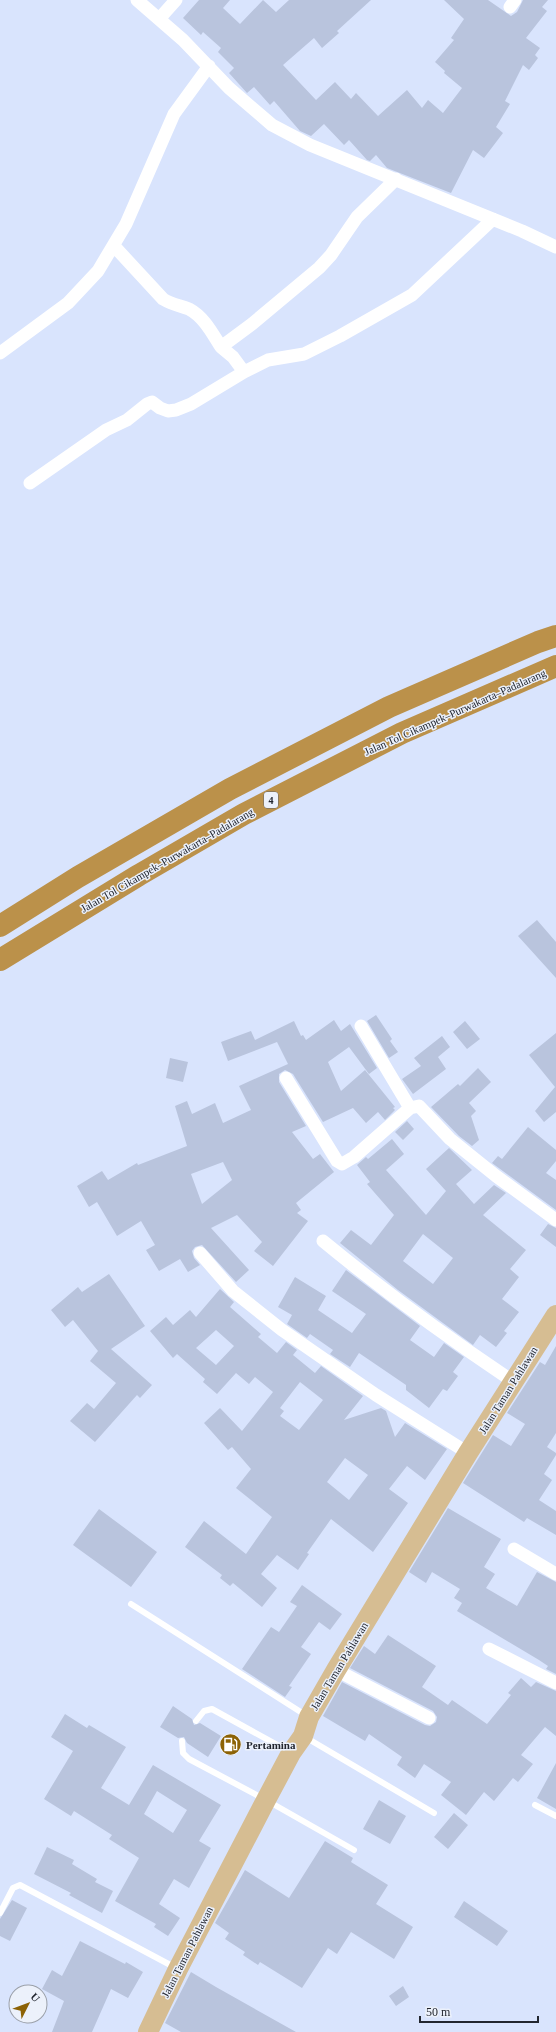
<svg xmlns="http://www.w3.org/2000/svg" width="556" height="2032" viewBox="0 0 556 2032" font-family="Georgia,serif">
<rect width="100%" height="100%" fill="#d9e4fd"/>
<path fill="#b9c4dd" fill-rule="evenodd" d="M199 0H230L223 8 240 24 263 0 276 12 289 0H371L337 31 339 33 322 48 314 38 283 65 316 100 335 82 351 99 356 93 378 116 407 90 422 108 428 100 443 113 462 88 444 73 445 71 435 62 454 40 451 38 464 19 444 0H488L511 16 517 12 523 0H548L542 7 547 11 526 38 540 48 535 55 538 58 529 70 523 65 505 101 510 104 496 127 503 133 484 158 473 150 451 193 387 168 376 155 370 161 367 160 349 140 344 145 324 124 311 136 300 131 274 101 270 105 254 87 247 93 229 73 234 68 218 52 221 48 203 32 201 35 183 18Z
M537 920 556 942V978L518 936Z
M376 1015 392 1039 390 1041 398 1052 389 1058 367 1021Z
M334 1020 341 1031 350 1024 377 1068 369 1074 349 1047 328 1062 341 1091 365 1070 395 1107 393 1108 395 1110 385 1120 378 1112 366 1123 353 1108 323 1122 293 1074 285 1070 279 1074V1082L306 1126 292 1132 313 1159 320 1154 334 1172 296 1203 301 1210 297 1213 308 1221 273 1266 254 1251 262 1242 237 1215 211 1228 249 1270 236 1282 202 1245 195 1247 192 1251 194 1258 200 1265 188 1272 180 1259 159 1271 146 1250 155 1245 141 1221 117 1236 97 1202 89 1207 77 1186 102 1171 108 1180 137 1163 138 1165 187 1146 175 1106 187 1101 192 1114 215 1103 223 1123 251 1110 239 1086 288 1064 277 1042 228 1061 221 1042 251 1031 255 1040 294 1021 301 1036 303 1035 306 1040ZM223 1162 232 1180 202 1204 191 1174Z
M465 1021 480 1039 467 1049 453 1032Z
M556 1033V1112L544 1122 535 1111 555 1087 529 1055Z
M442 1036 450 1047 438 1057 446 1069 413 1094 402 1079 421 1066 414 1058Z
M170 1058 188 1062 183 1082 166 1078Z
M478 1068 491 1082 469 1103 476 1111 471 1116 479 1140 472 1146 459 1136 431 1107 458 1084 460 1086Z
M407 1121 414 1129 403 1140 395 1132Z
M528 1127 556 1150V1161L546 1173 556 1180V1210L492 1163 498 1156 502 1159Z
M392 1139 404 1154 386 1170 426 1215 446 1191 426 1169 449 1148 472 1170 456 1184 474 1204 494 1185 506 1193 483 1215 526 1250 510 1269 519 1277 502 1299 519 1312 504 1331 507 1333 496 1347 480 1335 473 1345 398 1290 340 1243 351 1230 371 1245 394 1215 367 1184 370 1182 357 1165 366 1157 368 1159ZM423 1234 453 1258 433 1284 403 1261Z
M548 1224 556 1228V1247L540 1235Z
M346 1270 420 1326 410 1340 434 1357 444 1343 464 1357 453 1372 458 1376 447 1391 443 1389 429 1408 406 1390V1385L359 1353 350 1367 330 1354 333 1350 310 1334 307 1338 287 1324 292 1315 278 1307 295 1277 326 1296 318 1310 352 1333 366 1314 332 1291Z
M109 1274 145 1326 111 1349 152 1385 140 1398 137 1395 95 1442 70 1421 87 1403 94 1409 116 1383 90 1361 98 1351 73 1320 65 1327 51 1310 78 1287 82 1292Z
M220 1289 234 1302 230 1307 261 1334 258 1337 277 1353 286 1342 297 1350 293 1355 315 1373 321 1366 363 1396 344 1420 381 1408 386 1411 395 1437 405 1423 447 1449 425 1480 407 1466 389 1489 408 1503 373 1552 331 1519 307 1553 309 1554 298 1570 277 1555 261 1574 277 1588 262 1607 233 1583 230 1586 220 1578 222 1575 185 1547 204 1521 246 1554 272 1517 236 1488 251 1469 232 1447 228 1450 204 1423 220 1408 242 1431 273 1392 255 1377 249 1384 236 1373 217 1394 203 1382 205 1379 177 1354 173 1358 150 1331 166 1317 173 1325 190 1310 196 1317ZM216 1330 234 1346 216 1365 196 1348ZM300 1382 323 1400 299 1430 280 1416 284 1411 280 1408ZM345 1458 368 1475 349 1500 327 1482Z
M556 1346V1433L547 1447 556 1453V1455L544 1474 552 1480 539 1500 556 1511V1535L527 1518 524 1522 463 1483 493 1435 511 1446 525 1424 507 1413 540 1362 545 1365Z
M448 1508 501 1539 484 1567 495 1574 486 1588 517 1606 537 1572 556 1582V1674L546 1669 548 1666 539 1660 457 1611 462 1603 454 1598 460 1589 432 1572 426 1583 409 1572Z
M99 1509 157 1552 131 1587 73 1545Z
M302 1585 342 1614 330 1630 319 1622 301 1647 311 1654 289 1686 292 1687 285 1697 242 1669 271 1627 279 1632 297 1606 290 1602Z
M388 1635 436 1666 422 1687 448 1705 452 1700 487 1724 511 1695 508 1693 521 1678 531 1687 536 1682 556 1691V1736L545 1727 521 1755 533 1764 518 1782 513 1778 494 1801 484 1792 466 1815 441 1795 451 1782 424 1764 415 1778 397 1765 402 1757 369 1734 365 1741 323 1716 342 1682 425 1725 430 1726 436 1722 437 1717 433 1711 350 1668 364 1646 375 1654Z
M173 1706 192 1719 194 1725 200 1723 221 1736 208 1757 187 1743 184 1737 178 1738 160 1727Z
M65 1714 87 1728 89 1725 126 1747 101 1788 129 1805 153 1765 221 1805 199 1841 211 1848 189 1888 174 1879 159 1904 180 1918 168 1936 154 1927 156 1924 115 1901 139 1858 109 1839 112 1835 74 1811 71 1816 44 1799 73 1751 51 1737ZM157 1791 187 1810 173 1833 144 1814Z
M556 1763V1809L537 1798Z
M379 1800 406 1816 390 1844 363 1829Z
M454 1813 468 1825 448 1849 434 1837Z
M325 1841 353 1858 351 1862 388 1885 376 1904 413 1927 394 1959 351 1932 337 1954 328 1948 302 1988 260 1962 258 1965 243 1955 245 1952 225 1939 229 1933 215 1923 245 1870 289 1898Z
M47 1847 74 1860 72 1864 97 1879 95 1882 113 1891 102 1913 69 1895 71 1893 34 1874Z
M12 1900 27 1908 10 1941 0 1936V1919Z
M464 1901 508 1931 497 1946 454 1917Z
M80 1941 125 1964 126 1962 143 1972 128 1998 111 1989 92 2032H52L64 2001 42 1989 52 1970 62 1976Z
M191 1972 216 1987 296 2032H181L165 2023Z
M403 1986 409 1997 396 2006 389 1996Z"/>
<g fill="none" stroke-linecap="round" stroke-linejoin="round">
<path stroke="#fff" stroke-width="6" d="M131 1604 307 1716
M196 1721 204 1711 212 1709 290 1752
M305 1737 434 1813
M182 1741 183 1753 189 1759 266 1800 354 1850
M535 1805 556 1816
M0 1913 13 1888 20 1885 176 1968"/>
<path stroke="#fff" stroke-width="13" d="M137 0 183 40 229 88 272 125 310 145 522 231 556 247
M510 7 515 0
M159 19 176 0
M114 246 163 299C173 305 179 305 189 309 204 317 212 333 221 347L252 324 319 268 331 255 357 217 396 179
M221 347 233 357 244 372
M0 353 68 303 98 271 126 224 174 114 209 66
M30 483 106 430 127 420 147 404 152 402 160 408 168 411 176 410 191 404 244 372 268 360 304 354 340 336 412 295 493 219
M361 1026 410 1108
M286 1078 337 1161 342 1164 354 1157 410 1108 419 1106 450 1139 496 1176 556 1220
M323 1241C385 1292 448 1338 514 1382
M200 1253 233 1291 282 1330 376 1395 468 1453
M514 1549 556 1574
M489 1649 556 1683
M336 1670 429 1718"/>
<path stroke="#d6bd92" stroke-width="20" d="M148 2032 178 1969 266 1800 291 1753 303 1736 309 1717 336 1670 468 1453 556 1315"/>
<path stroke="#bb914a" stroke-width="22" d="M0 926 78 877 230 789 389 707 538 642 556 636
M0 960 139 875 244 814 402 733 556 666"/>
</g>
<defs>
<symbol id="fuel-disc" viewBox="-11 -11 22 22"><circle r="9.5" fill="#8c6205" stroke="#ecf1fb"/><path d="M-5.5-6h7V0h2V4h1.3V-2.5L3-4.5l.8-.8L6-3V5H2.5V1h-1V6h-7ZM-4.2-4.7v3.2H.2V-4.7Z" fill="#fff"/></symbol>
</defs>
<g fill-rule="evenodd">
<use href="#fuel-disc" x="218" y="1732" width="25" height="25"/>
</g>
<g text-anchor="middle" stroke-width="3" stroke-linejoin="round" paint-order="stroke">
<rect fill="#ecf1fb" stroke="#5f636c" stroke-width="1" x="264" y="792" width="14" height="16" rx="3"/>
<g font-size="10" font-weight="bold" fill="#22262f">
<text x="271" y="804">4</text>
</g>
<g font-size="11" fill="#22262f" stroke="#ecf1fb">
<text transform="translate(455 712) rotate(-24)" y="4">Jalan Tol Cikampek–Purwakarta–Padalarang</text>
<text transform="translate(167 860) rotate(-30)" y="4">Jalan Tol Cikampek–Purwakarta–Padalarang</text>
<text transform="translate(508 1390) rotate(-58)" y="4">Jalan Taman Pahlawan</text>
<text transform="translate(339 1666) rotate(-59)" y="4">Jalan Taman Pahlawan</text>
<text transform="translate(187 1952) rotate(-63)" y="4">Jalan Taman Pahlawan</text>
</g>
<g font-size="11" font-weight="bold" fill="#22262f" stroke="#ecf1fb" text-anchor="start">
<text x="246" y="1749">Pertamina</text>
</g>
</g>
<g transform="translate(28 2004) rotate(48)"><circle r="19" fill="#ecf1fb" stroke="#9ba0a9"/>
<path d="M0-3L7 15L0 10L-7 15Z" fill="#8c6205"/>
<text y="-6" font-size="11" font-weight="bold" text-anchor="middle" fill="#22262f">U</text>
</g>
<path d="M420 2016v6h118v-6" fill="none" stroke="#22262f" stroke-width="2"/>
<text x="426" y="2016" font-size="12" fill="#22262f" stroke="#ecf1fb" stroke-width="3" paint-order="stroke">50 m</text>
</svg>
